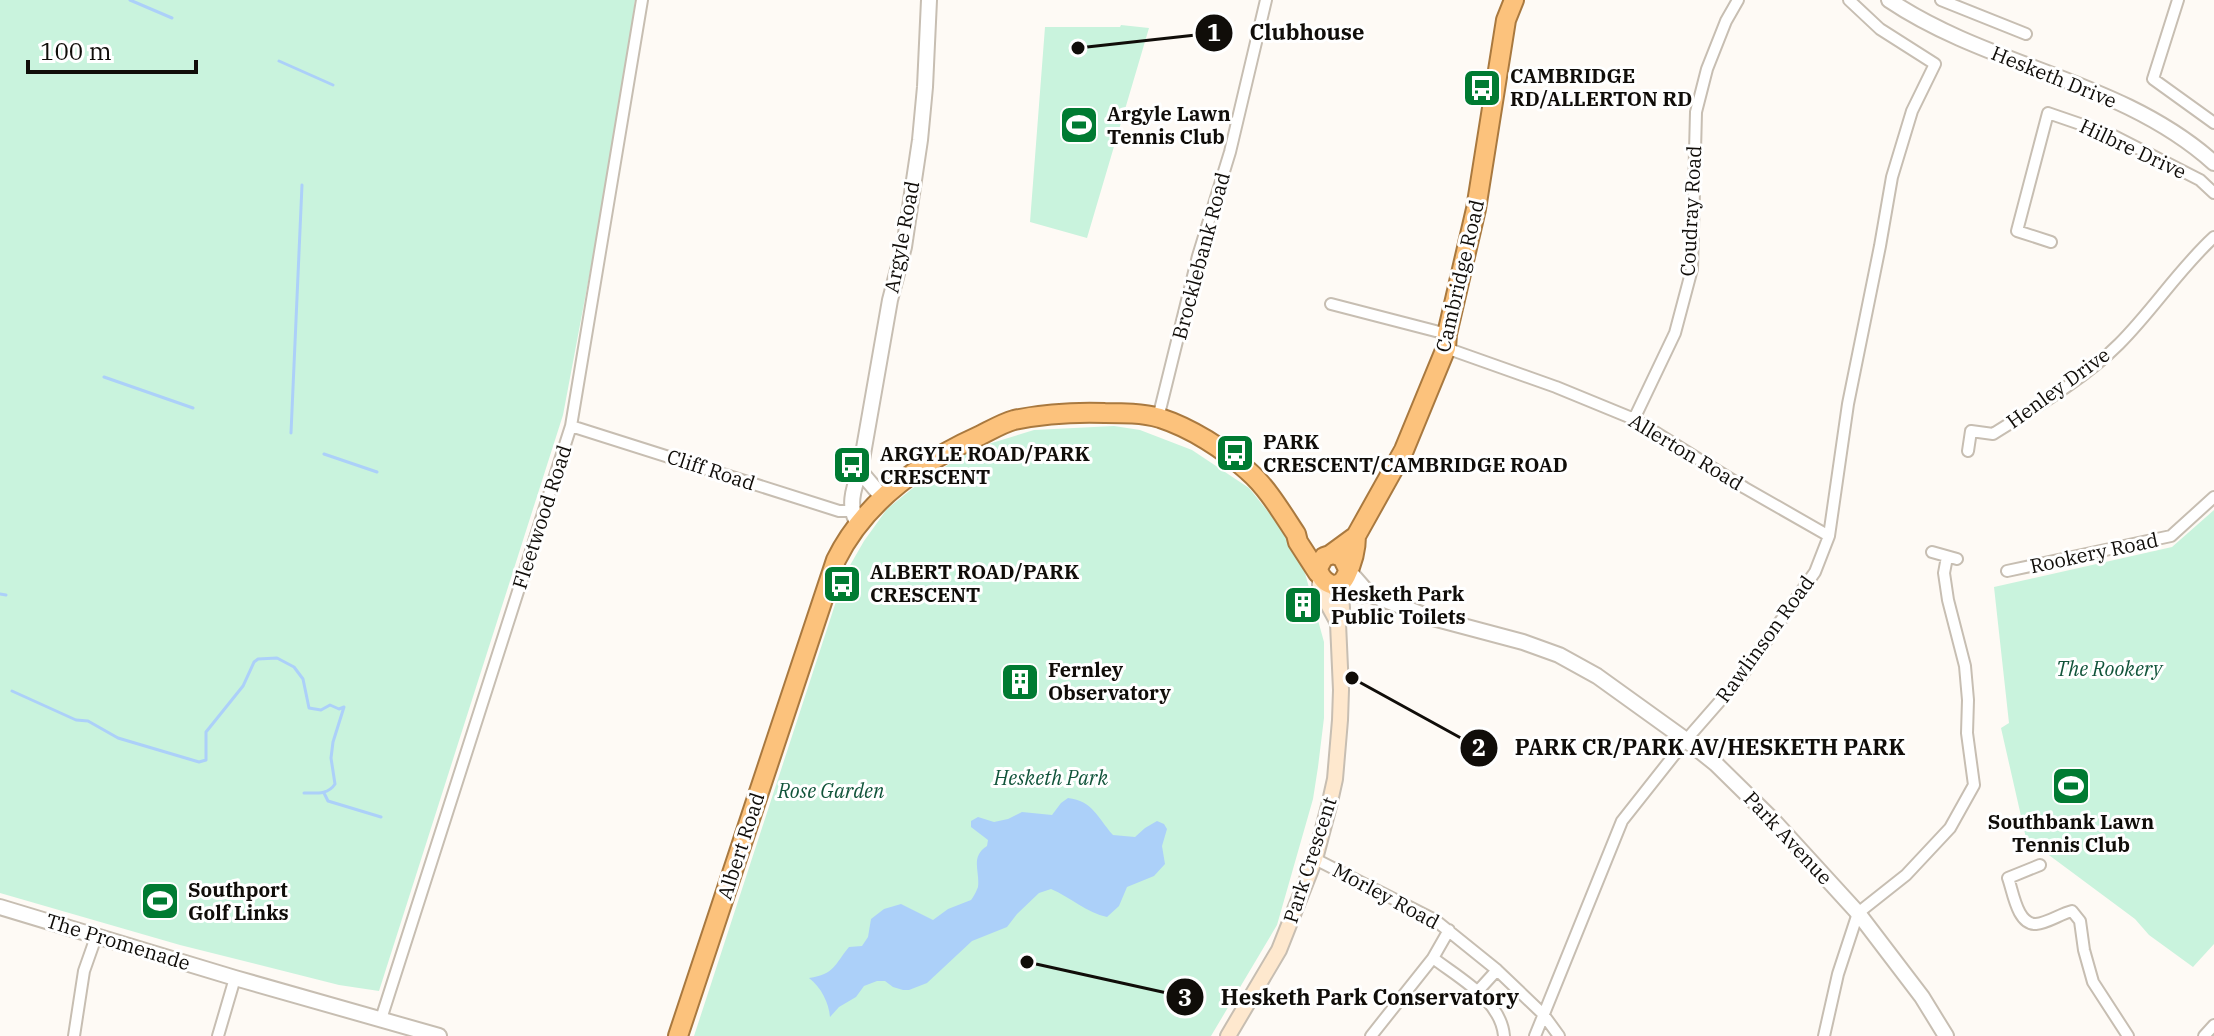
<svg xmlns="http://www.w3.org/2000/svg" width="2214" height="1036" viewBox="0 0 2214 1036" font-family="'IBM Plex Serif',serif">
<rect width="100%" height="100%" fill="#fefaf5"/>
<path fill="#c9f3dd" d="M0 0H635L622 102 563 415 379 991 339 985 180 945 0 893Z
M1121 25 1149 28 1087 238 1030 222 1045 27H1120Z
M1114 426 1140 430 1192 450 1249 488 1282 529 1303 566 1324 642V718L1318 767 1313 799 1277 925 1211 1036H694L845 574 864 541 887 509 913 488 972 449 1034 430Z
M2214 510V944L2193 967 2149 935 2135 919 2026 838 2001 728 2009 723 1994 587 2172 547Z"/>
<path fill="#acd0f9" d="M1068 798C1093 801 1097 817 1113 835L1135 837 1145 828 1157 821 1164 824 1167 829 1162 846 1165 864 1154 876 1127 887 1119 906 1107 917C1087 913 1070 897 1051 889L1039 893 1017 914 1007 927 972 941 927 983 909 990H903L893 987 885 981H877L864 986 856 997 839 1007 830 1017C829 1003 821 987 809 978 835 974 834 965 849 947L862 946 868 937 871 919 884 909 901 904 933 920 948 909 971 900C973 898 977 890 978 887 980 871 970 857 987 846L988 840 971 827V821L978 817 994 822 1008 819 1022 812 1052 815 1061 803Z"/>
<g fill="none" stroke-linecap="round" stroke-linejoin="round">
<path stroke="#acd0f9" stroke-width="3" d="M130 0 172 18
M279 61 333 85
M104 377 193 408
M291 433 302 185
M324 454 377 472
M0 594 6 595
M12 691 76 720 88 721 118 738 199 762 206 760V732L243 686 254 662 258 659 277 658 294 667 303 679 309 708 321 710 330 705 339 709 344 707 333 742 331 758 335 784C328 795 316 793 304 793
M324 793 328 801 381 817"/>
<defs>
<path id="minor" d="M1941 0 2026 34
M2178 0 2153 79 2214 123
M2051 242 2017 231 2048 113 2112 135 2200 180 2214 193
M1331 304 1447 334
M1446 348 1556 387 1634 419 1745 488 1829 536
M1158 418 1198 256 1230 152 1266 0
M1634 419 1675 333 1692 269 1696 112 1707 69 1726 21 1738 0
M571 426 839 511H852
M1968 451 1971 431 1993 434C2036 407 2084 379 2119 344 2153 310 2179 269 2214 237
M1932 552 1957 559
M2007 571 2171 536 2214 497
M1315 859 1435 920 1497 970 1543 1014 1559 1036
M2040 865 2008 878C2013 891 2017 925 2036 924 2048 923 2060 914 2072 911L2080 921 2084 950 2093 982 2128 1036
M1433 958 1449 930
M1477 992 1497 970
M381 1019 571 426 642 0
M74 1036 84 971 96 937
M218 1036 235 978
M1371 1036 1433 958C1459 978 1501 1000 1504 1036
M1535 1036 1622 821 1686 740 1741 677 1815 572 1829 536 1848 404 1880 246 1892 177 1912 111 1935 64 1880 29 1849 0
M1824 1036 1838 974 1858 913 1906 875 1950 828 1974 785 1967 733 1968 700 1965 666 1948 600 1944 573 1947 557
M2204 1036 2214 1025"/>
<path id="tertiary" d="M1889 0C1990 68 2122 80 2214 163
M860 471 883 498
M859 525C847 508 853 489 860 471L890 300 904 247 920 140 925 87 929 0
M1348 570 1369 594
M1340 582C1349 591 1356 598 1369 594L1429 617 1523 642 1559 655 1597 676 1686 740 1716 764 1773 820 1858 913 1922 997 1946 1036
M0 907 235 978 439 1036"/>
<path id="secondary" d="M1320 577V590L1338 623
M1228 1036 1279 950 1315 859 1329 806 1335 779 1340 720 1341 690 1338 623 1342 608 1340 582"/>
<path id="trunk" d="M1330 555 1356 536 1404 450 1446 348 1447 334 1476 209 1506 20 1514 0
M1348 569 1342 557 1333 554 1324 557 1318 568C1321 583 1338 593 1346 576 1352 564 1356 549 1356 536
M678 1036 836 560C865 501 923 461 981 435 991 430 1003 423 1014 420 1043 414 1075 412 1105 413 1123 413 1142 413 1160 418 1191 428 1224 449 1248 471 1267 487 1282 513 1296 534L1298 542 1318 573"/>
</defs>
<use href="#minor" stroke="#c7beb2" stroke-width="14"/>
<use href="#tertiary" stroke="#c7beb2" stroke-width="18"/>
<use href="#secondary" stroke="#c7beb2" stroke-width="18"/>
<use href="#trunk" stroke="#a9793f" stroke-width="22"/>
<use href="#minor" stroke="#fff" stroke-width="10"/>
<use href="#tertiary" stroke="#fff" stroke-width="14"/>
<use href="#secondary" stroke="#fee8ce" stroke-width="14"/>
<use href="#trunk" stroke="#fcc27c" stroke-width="18"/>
</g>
<defs>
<symbol id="bus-square" viewBox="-11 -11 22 22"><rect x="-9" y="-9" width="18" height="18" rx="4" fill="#007b32" stroke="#fff"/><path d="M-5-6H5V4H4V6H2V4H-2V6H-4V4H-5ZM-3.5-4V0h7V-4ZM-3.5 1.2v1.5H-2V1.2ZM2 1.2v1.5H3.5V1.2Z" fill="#fff"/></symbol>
<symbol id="stadium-square" viewBox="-11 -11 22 22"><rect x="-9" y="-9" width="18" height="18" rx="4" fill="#007b32" stroke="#fff"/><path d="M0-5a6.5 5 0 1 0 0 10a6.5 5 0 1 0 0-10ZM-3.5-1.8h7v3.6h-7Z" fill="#fff"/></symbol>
<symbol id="building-square" viewBox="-11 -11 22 22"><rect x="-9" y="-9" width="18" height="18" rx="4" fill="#007b32" stroke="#fff"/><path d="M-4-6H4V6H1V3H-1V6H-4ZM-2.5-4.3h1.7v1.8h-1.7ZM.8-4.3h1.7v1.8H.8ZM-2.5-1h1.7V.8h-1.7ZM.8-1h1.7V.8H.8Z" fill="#fff"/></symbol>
</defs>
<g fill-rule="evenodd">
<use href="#bus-square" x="1460" y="66" width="44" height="44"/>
<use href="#stadium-square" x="1057" y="103" width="44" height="44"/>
<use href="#bus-square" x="1213" y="431" width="44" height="44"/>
<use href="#bus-square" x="830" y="443" width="44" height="44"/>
<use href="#bus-square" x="820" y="562" width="44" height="44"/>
<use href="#building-square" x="1281" y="583" width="44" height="44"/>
<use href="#building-square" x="998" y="660" width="44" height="44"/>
<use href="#stadium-square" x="2049" y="764" width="44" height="44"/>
<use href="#stadium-square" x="138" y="879" width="44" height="44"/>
</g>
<g text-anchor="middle" stroke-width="6" stroke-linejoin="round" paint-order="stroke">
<g font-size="20" font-weight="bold" fill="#100d09" stroke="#fff" text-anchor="start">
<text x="1510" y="83">CAMBRIDGE<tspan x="1510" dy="23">RD/ALLERTON RD</tspan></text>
<text x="1107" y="121">Argyle Lawn<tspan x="1107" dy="23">Tennis Club</tspan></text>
<text x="1263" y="449">PARK<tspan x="1263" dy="23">CRESCENT/CAMBRIDGE ROAD</tspan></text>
<text x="880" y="461">ARGYLE ROAD/PARK<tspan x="880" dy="23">CRESCENT</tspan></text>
<text x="870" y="579">ALBERT ROAD/PARK<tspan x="870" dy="23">CRESCENT</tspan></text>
<text x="1331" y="601">Hesketh Park<tspan x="1331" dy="23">Public Toilets</tspan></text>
<text x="1048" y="677">Fernley<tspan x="1048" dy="23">Observatory</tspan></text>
<text x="2071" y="829" text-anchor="middle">Southbank Lawn<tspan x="2071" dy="23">Tennis Club</tspan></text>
<text x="188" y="897">Southport<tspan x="188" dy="23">Golf Links</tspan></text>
</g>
<g font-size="20" fill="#100d09" stroke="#fff">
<text transform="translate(2054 77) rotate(22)" y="7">Hesketh Drive</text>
<text transform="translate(2133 149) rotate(25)" y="7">Hilbre Drive</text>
<text transform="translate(1691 211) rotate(-87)" y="7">Coudray Road</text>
<text transform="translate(902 237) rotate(-79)" y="7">Argyle Road</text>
<text transform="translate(1201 256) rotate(-75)" y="7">Brocklebank Road</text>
<text transform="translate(1460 276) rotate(-77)" y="7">Cambridge Road</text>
<text transform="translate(2058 388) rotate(-36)" y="7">Henley Drive</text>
<text transform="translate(1686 452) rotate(31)" y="7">Allerton Road</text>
<text transform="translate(711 470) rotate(18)" y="7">Cliff Road</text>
<text transform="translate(542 517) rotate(-72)" y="7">Fleetwood Road</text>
<text transform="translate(2094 553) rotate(-12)" y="7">Rookery Road</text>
<text transform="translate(1765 639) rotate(-54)" y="7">Rawlinson Road</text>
<text transform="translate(1788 838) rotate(47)" y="7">Park Avenue</text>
<text transform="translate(741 846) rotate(-72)" y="7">Albert Road</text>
<text transform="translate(1310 860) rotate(-72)" y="7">Park Crescent</text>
<text transform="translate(1386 896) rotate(28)" y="7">Morley Road</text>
<text transform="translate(118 942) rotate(17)" y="7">The Promenade</text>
</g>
<g font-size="20" font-style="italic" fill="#11543a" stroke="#fff">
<text x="2109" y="676">The Rookery</text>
<text x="1051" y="785">Hesketh Park</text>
<text x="831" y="798">Rose Garden</text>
</g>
</g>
<path fill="none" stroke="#100d09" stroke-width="3" d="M1078 48L1214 33M1352 678L1479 748M1027 962L1185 997"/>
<g fill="#100d09" stroke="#fff" stroke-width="3">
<circle cx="1078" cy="48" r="8"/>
<circle cx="1352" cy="678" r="8"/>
<circle cx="1027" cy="962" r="8"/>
<circle cx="1214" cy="33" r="20"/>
<circle cx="1479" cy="748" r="20"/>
<circle cx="1185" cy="997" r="20"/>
</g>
<g font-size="24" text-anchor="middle" font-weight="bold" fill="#fff">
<text x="1214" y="41">1</text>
<text x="1479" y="756">2</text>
<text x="1185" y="1006">3</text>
</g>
<g font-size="22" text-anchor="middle" font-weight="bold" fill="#100d09" stroke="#fff" stroke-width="6" stroke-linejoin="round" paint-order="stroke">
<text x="1307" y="40">Clubhouse</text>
<text x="1710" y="755">PARK CR/PARK AV/HESKETH PARK</text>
<text x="1370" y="1005">Hesketh Park Conservatory</text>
</g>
<path d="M28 60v12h168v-12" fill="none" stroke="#100d09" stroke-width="4"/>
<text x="40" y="60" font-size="24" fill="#100d09" stroke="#ffffff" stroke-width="6" paint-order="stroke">100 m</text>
</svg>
